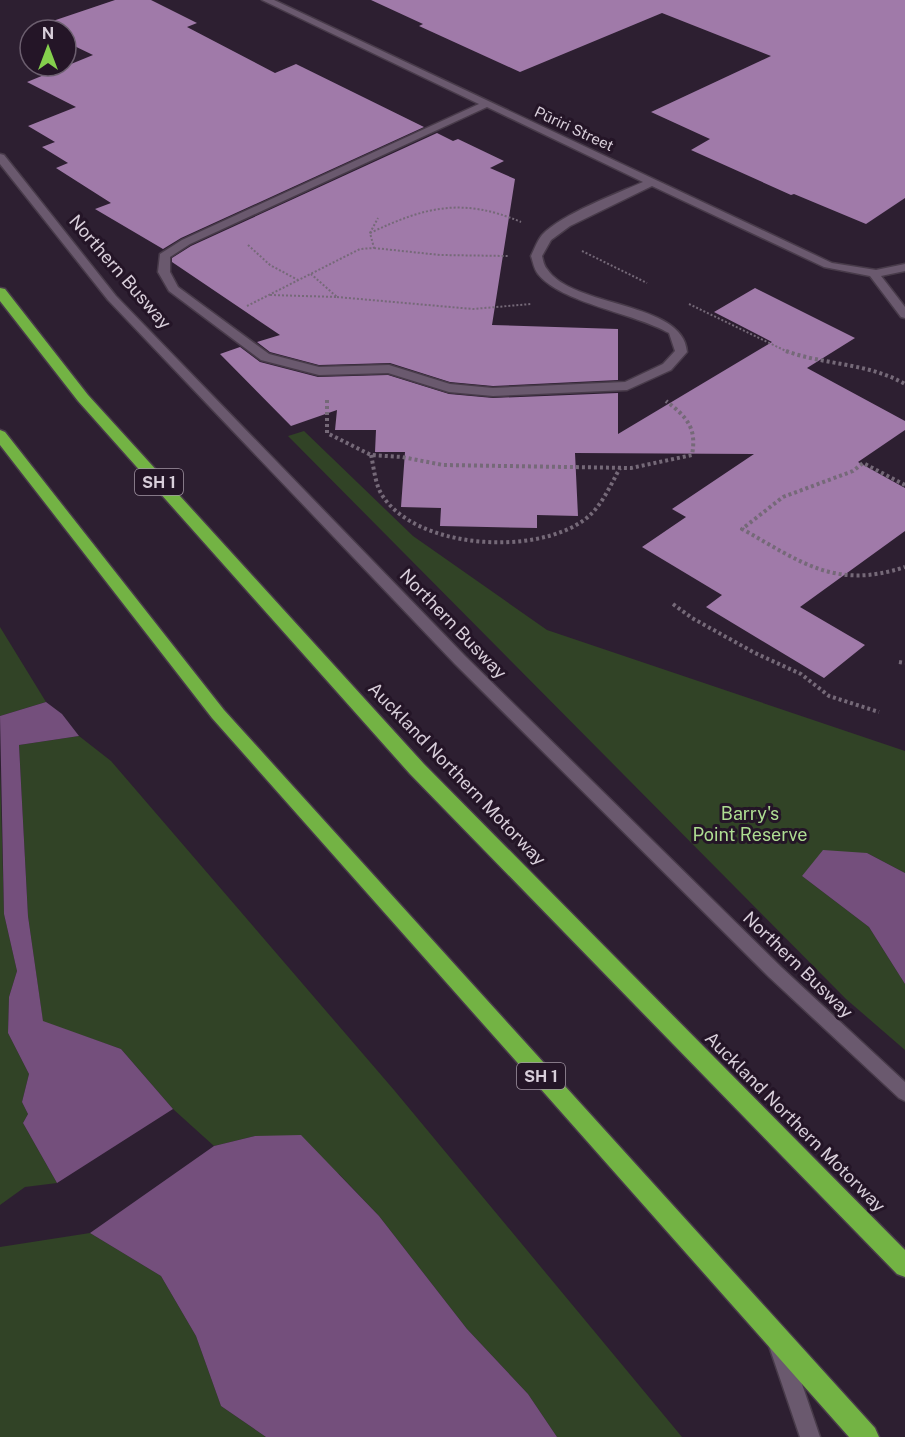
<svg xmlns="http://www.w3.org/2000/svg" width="905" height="1437" viewBox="0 0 905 1437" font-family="'Public Sans',sans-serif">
<rect width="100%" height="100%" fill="#2d1f31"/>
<path fill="#314326" d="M304 431 413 536 547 630 905 751V873L867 853 802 876 869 927 905 984V1050L846 999 288 436Z
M0 627 46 702 0 716Z
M79 736 111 761 394 1090 682 1437H557L528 1394 467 1329 379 1216 339 1174 255 1136 214 1146 173 1109 121 1049 43 1022 28 916 19 745Z
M0 768 4 914 17 971 9 997 8 1033 29 1074 22 1102 28 1114 23 1123 57 1183 25 1187 0 1205Z
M90 1233 161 1276 196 1336 221 1406 266 1437H0V1247Z"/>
<path fill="#744f7c" d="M46 702 62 714 79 736 19 745 28 916 43 1021 121 1049 173 1109 57 1183 23 1123 28 1114 22 1102 29 1074 8 1033 9 997 17 971 4 914 0 716Z
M823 850 867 853 905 873V984L869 927 802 876Z
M301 1135 379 1216 467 1329 528 1394 557 1437H266L221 1406 196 1336 161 1276 90 1233 214 1146 255 1136Z"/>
<path fill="#a07aa9" d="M115 0H151L197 23 187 27 275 73 296 64 424 127 181 238 163 249 95 209 111 203 56 168 68 163 42 147 55 142 28 126 76 107 27 82 93 55 66 42V30H42L35 27Z
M371 0H905V198L866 224 794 194 791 195 691 150 710 139 651 112 771 56 662 13 520 72 419 26 423 24Z
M437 133 453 141 458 139 504 161 490 168 515 179 492 325 618 329V380L493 386 450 382 390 363 319 365 270 352 257 342 280 335 172 262V258L191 246Z
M755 288 855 338 807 368 905 421V430L858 462 905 488V531L800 607 865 645 824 678 706 607 722 595 642 547 686 517 672 509 754 454 575 453 578 516 537 515V528L440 526 441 508 401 507 405 452H375L376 430H335L337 410 291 426 220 354 240 347 260 362 318 377 388 375 449 394 493 398 618 393V434L772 342 714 312Z"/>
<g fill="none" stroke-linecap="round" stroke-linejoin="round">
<defs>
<path id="minor" d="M262 0H274L832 263 876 270 905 264V271L881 276 905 307V318L901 317 870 276 824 267 652 186 570 226 551 240 542 256C543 260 544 266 547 269 572 308 684 301 687 352L671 370 627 390 493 396 449 392 388 373 319 375 261 360 169 291 158 272 160 254 182 240 479 104ZM487 107 643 182C616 194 562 214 542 235 537 241 534 250 531 256 533 262 534 269 538 274 561 303 634 313 669 333L675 351 663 364 625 382 493 388 450 384 389 365 319 367 269 354 178 287 170 272V257L190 244Z
M0 154 4 155 116 296 465 656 781 967 905 1082V1101L899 1098 769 977 455 664 108 300 0 164Z
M779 1336 786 1339 789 1346 820 1437H800L769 1346 772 1339Z"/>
<path id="highway" d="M0 288 5 289 88 395 424 764 905 1250V1277L897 1274 410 774 78 401 0 301Z
M0 430 5 432 224 710 875 1428 879 1437H849L212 718 0 445Z"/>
</defs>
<use href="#minor" stroke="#483b4a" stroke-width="3"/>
<use href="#highway" stroke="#483b4a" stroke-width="3"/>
<path stroke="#756978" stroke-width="2" stroke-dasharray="2 2" stroke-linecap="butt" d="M370 233C425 207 462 197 521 222
M248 245 270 265 298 280
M374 248 440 255 508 256
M582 251 647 283
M270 295 337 297 311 274
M337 297 473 309 531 304
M689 304 790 353
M247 306 360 249 374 248 370 233 378 218"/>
<path stroke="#756978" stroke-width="4" stroke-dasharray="3 3" stroke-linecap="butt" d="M786 351C824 365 869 363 905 384
M327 400V433L371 455 402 457 443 465 631 468 692 455C697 428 687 417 666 401
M371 455C374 468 375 484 382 495 416 549 535 556 584 520 601 508 610 486 620 468
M905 485 863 463 853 471 783 497 742 529C801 562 835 590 905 567
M673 604 692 618 755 653 801 674 829 696 879 712
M899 662 905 663"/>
<use href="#minor" fill="#6a596e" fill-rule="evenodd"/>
<use href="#highway" fill="#73b344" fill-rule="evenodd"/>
</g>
<g text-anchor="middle" stroke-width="6" stroke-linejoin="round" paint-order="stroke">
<g font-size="15" fill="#d8ceda" stroke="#241527">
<text transform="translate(574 129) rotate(25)" y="5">Pūriri Street</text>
</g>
<g fill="#241527" stroke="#a296a4" stroke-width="1.5">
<rect x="135" y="469" width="48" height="26" rx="4.5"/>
<rect x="517" y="1063" width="48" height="26" rx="4.5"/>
</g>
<g font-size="16" font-weight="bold" fill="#d8ceda">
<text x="159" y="488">SH 1</text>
<text x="541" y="1082">SH 1</text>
</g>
<g font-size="18" fill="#d8ceda" stroke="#241527">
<text transform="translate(120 272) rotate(49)" y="6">Northern Busway</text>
<text transform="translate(453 624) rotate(46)" y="6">Northern Busway</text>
<text transform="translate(457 774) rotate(46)" y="6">Auckland Northern Motorway</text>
<text transform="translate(798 965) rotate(44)" y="6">Northern Busway</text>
<text transform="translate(795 1122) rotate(45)" y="6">Auckland Northern Motorway</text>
</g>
<g font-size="18" fill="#aedd92" stroke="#241527">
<text x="750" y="820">Barry's<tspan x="750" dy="21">Point Reserve</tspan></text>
</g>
</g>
<g transform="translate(48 48)"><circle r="28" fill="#241527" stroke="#6c5f6f" stroke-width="1.5"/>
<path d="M0-4.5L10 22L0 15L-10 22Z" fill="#84cf4d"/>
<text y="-9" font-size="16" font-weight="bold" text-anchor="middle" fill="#d8ceda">N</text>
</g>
</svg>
